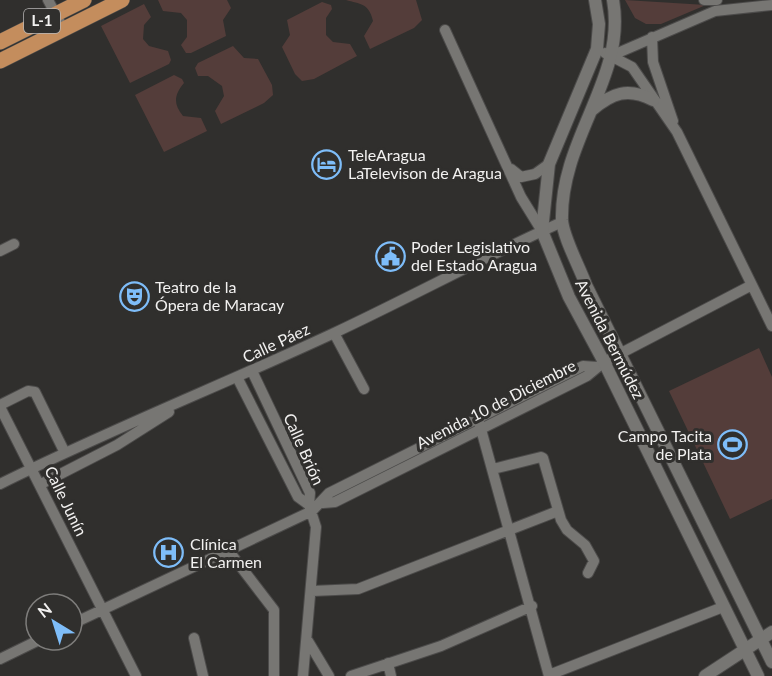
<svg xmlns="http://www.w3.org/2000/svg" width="772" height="676" viewBox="0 0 772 676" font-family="Lato,sans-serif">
<rect width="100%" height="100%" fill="#302f2d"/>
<path fill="#543d3a" d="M158 0H227L231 8 223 20 226 36 191 53H186L181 45 187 37V20L181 13 163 11Z
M346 0H416L422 20 414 28 370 49 364 36 373 21C369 3 360 4 346 0Z
M625 0 706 5 661 24H646L635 18Z
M322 2 331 5 332 9 326 18V35L333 42 350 44 357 56 314 79 302 81 295 74 282 47 290 35 287 20Z
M144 4 151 17 144 25 143 39 149 46 168 51 171 60 169 64 130 83 101 26Z
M233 46 244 58 258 59 272 85 273 95 264 103 221 124 215 111 224 96 222 86 208 76H198L195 68 198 63Z
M174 75 182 79 184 83C174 95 173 104 183 116L201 118 207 131 164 152 135 95Z
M759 348 772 377V499L730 519 669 391Z"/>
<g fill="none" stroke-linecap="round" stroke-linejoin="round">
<defs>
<path id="minor" d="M48 0 64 30
M704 0H717
M445 30 521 197 542 231
M652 37 653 62 673 121
M605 53 632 67 677 132 772 326
M613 55 715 11 772 5
M511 169 521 177 535 174 549 164
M0 251 14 244
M334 333 364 389
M252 371 310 493 309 505 316 527 303 676
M237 377 298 497 309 505
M0 405 28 391 35 392 65 453
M0 407 136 676
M479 422 549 676
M493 469 541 457 543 458 561 520 567 530 585 545 594 561 588 573
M0 484C109 430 222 385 332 334 409 298 484 257 562 222
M41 484 117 445 169 412
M323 503 335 502 587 376 604 362 750 286
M228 550 274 610V676
M312 591 358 589 558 511
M72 624 312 511 329 493 583 366 597 367
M194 638 203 676
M308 641 329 676
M0 659 39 640
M388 663 391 676
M549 675 723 607
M351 676 441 646 532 606"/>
<path id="tertiary" d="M595 0 599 24 597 49 549 164 542 231 569 297 604 362 758 676
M613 0C627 78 560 138 562 220 563 237 580 268 586 285L772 662
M592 110C612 93 628 87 653 100
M705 676 772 632"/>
<path id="primary" d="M0 42 84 0
M0 61 122 0"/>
</defs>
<use href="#minor" stroke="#4c4b4a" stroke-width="12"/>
<use href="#tertiary" stroke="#4c4b4a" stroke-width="14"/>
<use href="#primary" stroke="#4c4b4a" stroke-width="16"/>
<use href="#minor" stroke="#777673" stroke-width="10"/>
<use href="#tertiary" stroke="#777673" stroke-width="12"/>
<use href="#primary" stroke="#c48d5d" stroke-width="15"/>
</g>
<defs>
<symbol id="hotel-ring" viewBox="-11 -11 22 22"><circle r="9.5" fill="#302f2d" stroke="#7ebdf9" stroke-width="1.5"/><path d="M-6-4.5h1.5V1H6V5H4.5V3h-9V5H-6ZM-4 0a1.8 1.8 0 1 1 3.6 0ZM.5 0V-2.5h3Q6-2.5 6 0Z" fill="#7ebdf9"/></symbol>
<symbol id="civic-ring" viewBox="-11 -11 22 22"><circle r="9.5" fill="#302f2d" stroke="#7ebdf9" stroke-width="1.5"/><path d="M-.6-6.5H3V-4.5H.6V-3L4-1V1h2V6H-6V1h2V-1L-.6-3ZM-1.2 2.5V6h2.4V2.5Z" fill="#7ebdf9"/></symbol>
<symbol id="theatre-ring" viewBox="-11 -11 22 22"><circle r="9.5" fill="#302f2d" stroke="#7ebdf9" stroke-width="1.5"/><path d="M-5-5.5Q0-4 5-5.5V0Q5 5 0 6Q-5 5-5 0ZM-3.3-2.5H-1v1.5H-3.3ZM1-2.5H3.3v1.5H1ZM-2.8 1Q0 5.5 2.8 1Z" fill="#7ebdf9"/></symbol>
<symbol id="stadium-ring" viewBox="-11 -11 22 22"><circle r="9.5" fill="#302f2d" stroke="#7ebdf9" stroke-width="1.5"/><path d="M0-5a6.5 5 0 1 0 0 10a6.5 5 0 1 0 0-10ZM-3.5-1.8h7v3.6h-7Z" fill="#7ebdf9"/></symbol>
<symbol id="hospital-ring" viewBox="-11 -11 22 22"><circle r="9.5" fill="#302f2d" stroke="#7ebdf9" stroke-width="1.5"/><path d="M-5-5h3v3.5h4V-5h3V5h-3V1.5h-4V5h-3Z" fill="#7ebdf9"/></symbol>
</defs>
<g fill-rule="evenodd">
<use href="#hotel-ring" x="310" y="148" width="33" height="33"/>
<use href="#civic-ring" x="374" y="240" width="33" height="33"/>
<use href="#theatre-ring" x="118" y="280" width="33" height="33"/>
<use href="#stadium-ring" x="716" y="428" width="33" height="33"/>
<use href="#hospital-ring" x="152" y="536" width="33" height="33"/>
</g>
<g text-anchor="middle" stroke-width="6" stroke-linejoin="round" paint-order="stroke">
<rect fill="#302f2d" stroke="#b8b7b6" stroke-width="1.5" x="24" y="9" width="36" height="24" rx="4.5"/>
<g font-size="15" font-weight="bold" fill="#f2f1f0">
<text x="42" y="26">L-1</text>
</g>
<g font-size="16" fill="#f2f1f0" stroke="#302f2d" text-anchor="start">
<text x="348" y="161">TeleAragua<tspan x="348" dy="18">LaTelevison de Aragua</tspan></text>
<text x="411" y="253">Poder Legislativo<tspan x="411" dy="18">del Estado Aragua</tspan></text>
<text x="155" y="293">Teatro de la<tspan x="155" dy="18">Ópera de Maracay</tspan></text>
<text x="712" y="442" text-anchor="end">Campo Tacita<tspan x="712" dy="18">de Plata</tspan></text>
<text x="190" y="550">Clínica<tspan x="190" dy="18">El Carmen</tspan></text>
</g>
<g font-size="16" fill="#f2f1f0" stroke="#302f2d">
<text transform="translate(610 339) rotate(63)" y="6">Avenida Bermúdez</text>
<text transform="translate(276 343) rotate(-25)" y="6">Calle Páez</text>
<text transform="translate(496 404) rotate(-27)" y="6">Avenida 10 de Diciembre</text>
<text transform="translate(304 449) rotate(66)" y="6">Calle Brión</text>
<text transform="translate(66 501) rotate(64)" y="6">Calle Junín</text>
</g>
</g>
<g transform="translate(54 622) rotate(322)"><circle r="28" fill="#302f2d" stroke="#7e7d7b" stroke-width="1.5"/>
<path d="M0-4.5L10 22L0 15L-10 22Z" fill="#7ebdf9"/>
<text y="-9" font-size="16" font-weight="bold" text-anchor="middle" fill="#f2f1f0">N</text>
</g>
</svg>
